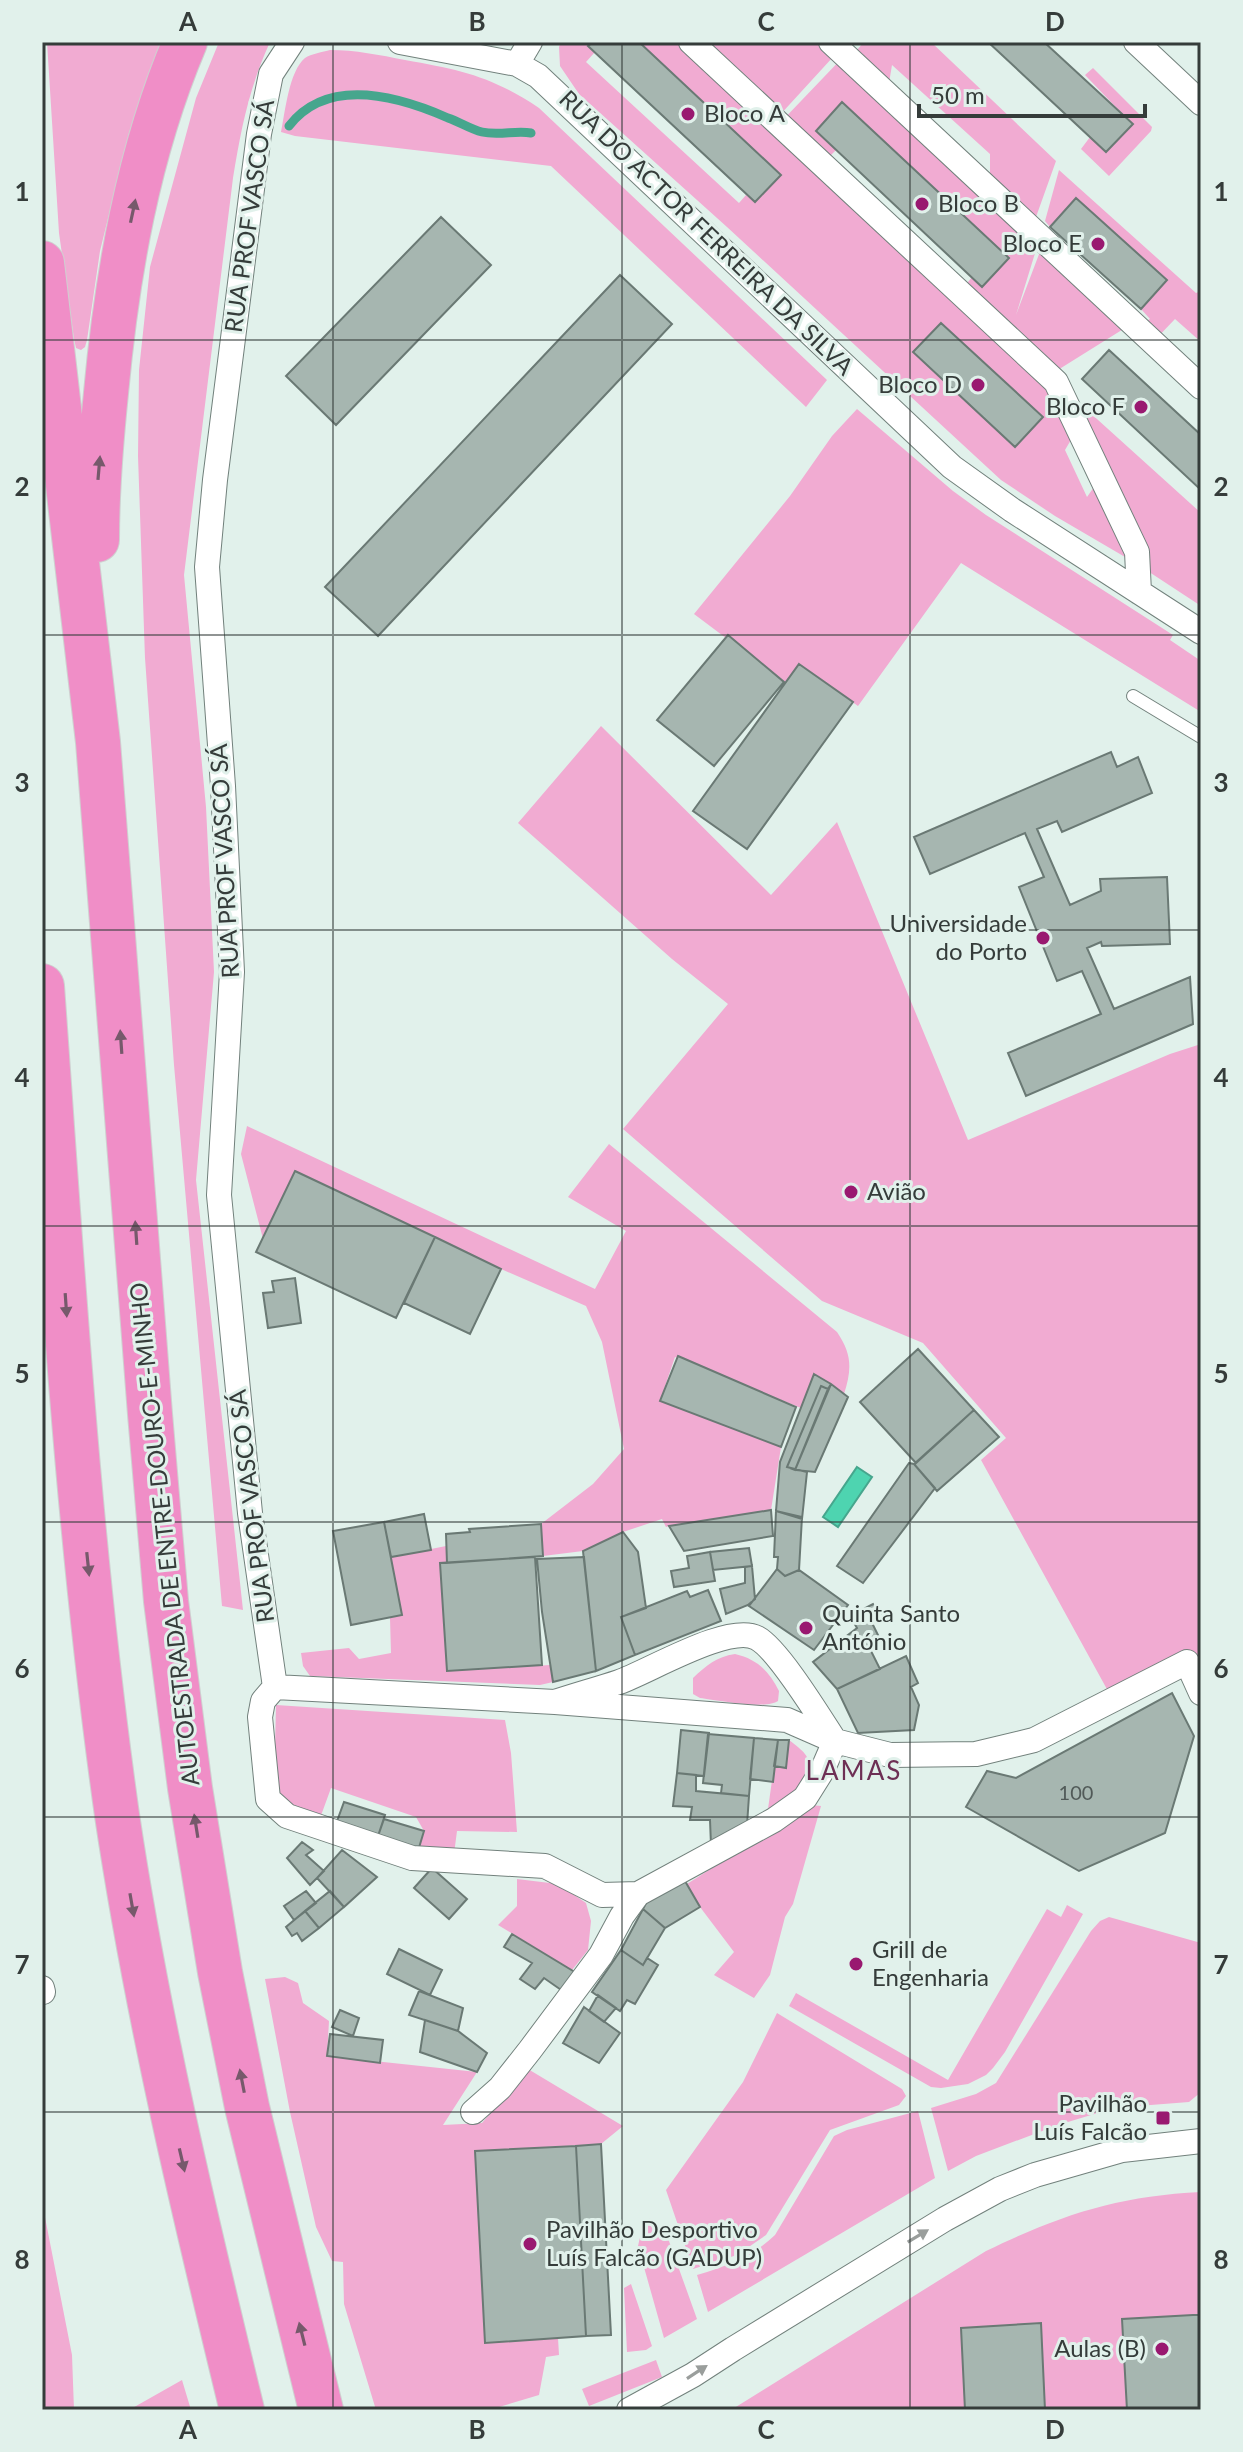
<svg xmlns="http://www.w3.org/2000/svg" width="1243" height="2452" viewBox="0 0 1243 2452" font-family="Lato,sans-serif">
<rect width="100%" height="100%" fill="#e1f1eb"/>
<path fill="#f1abd2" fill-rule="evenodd" d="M47 42H163L129 133 100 251 87 340 85 347 81 350 76 348 74 339 59 233Z
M219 42H270C249 88 241 129 233 178L184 575 206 807 214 972 196 1180 243 1610 222 1606 174 1065 145 658 138 456 139 370 150 267 196 98Z
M561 42H593L589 46 595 52 586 62 739 203 746 195 755 202 780 176 639 42H693L779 124 845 55 1040 237 1016 315 1044 241 1133 323 1053 373 1056 382 1201 513V606L1137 564 1055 516 1001 480 727 227 579 94 560 66 559 47ZM836 150 972 277 960 292 822 164ZM1075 433 1101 477 1087 497 1065 450Z
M701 42H818L833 57 779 116Z
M864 42H931L1056 161 1036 217 990 174V154L892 65 889 83 856 51Z
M330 50C355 50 380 55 405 60 461 70 491 76 539 108L827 380 806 407 551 166 295 136 281 132C285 113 289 71 305 58 311 54 323 52 330 50Z
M1093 68 1152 127 1151 131 1109 176 1081 149 1090 137 1107 152 1132 124 1085 75Z
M1059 170 1196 293 1201 291V342L1175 319 1153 342 1137 326 1150 319 1141 309 1166 280 1050 227 1045 221Z
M857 409 953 491 986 515 1173 635 1170 640 1201 661V712L961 563 858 706 799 664 786 683 694 614 790 496 832 436Z
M601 726 771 895 837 822 968 1140 1170 1054 1201 1044V1657L1114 1702 981 1460 1006 1438 923 1343 822 1301 623 1129 728 1004 672 959 518 823Z
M247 1126 595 1289 626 1231 568 1197 609 1144 837 1332C852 1354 852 1369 844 1394L814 1374 801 1408 675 1357 660 1401 781 1447 771 1510 669 1526 666 1527 662 1519 623 1532 583 1551 543 1556 541 1524 593 1484 624 1449 602 1342 586 1306 501 1269 295 1171 263 1239 241 1154Z
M446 1546 447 1563H440L447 1671 550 1665 553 1682 540 1685 310 1676 303 1666 301 1653 349 1648 359 1659 391 1653 390 1618 402 1615 391 1557Z
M735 1654C757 1659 769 1671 779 1691L778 1701C765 1710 717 1700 700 1698L693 1694V1678C707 1665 716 1657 735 1654Z
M276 1705 505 1720 511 1753 517 1832 457 1831 454 1854 418 1851 424 1831 416 1817 331 1788 319 1821 297 1814 274 1791Z
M789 1740C807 1754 812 1757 809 1781L774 1807 768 1809 774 1766 786 1767Z
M811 1805 821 1806 793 1904 785 1917 770 1975 754 1998 714 1975 734 1952 700 1907 687 1884Z
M517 1879 558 1884 586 1903 591 1921 588 1950 572 1970 498 1925 517 1906Z
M1067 1905 1083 1914 1005 2052 993 2068 986 2075 968 2084 941 2088 931 2087 789 2006 796 1993 948 2080 1047 1909 1061 1917Z
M1109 1917 1201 1943V2092L1189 2102 1125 2107 1101 2112 1058 2125 976 2156 948 2171 931 2108 976 2094 996 2083 1091 1931 1100 1921Z
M285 1977 298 1983 303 2003 329 2021 327 2056 477 2072 443 2125 482 2123 528 2069 623 2126 601 2144 475 2151 486 2343 558 2338 559 2355 546 2357 539 2395 489 2410H376L344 2304 343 2262 332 2261 316 2227 290 2112 265 1979Z
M777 2013 902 2089 906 2096 899 2105 830 2130 766 2235 737 2255 693 2269 666 2190 743 2082Z
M918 2111 935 2178 708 2312 697 2275C727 2266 752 2257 775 2235L834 2136 847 2130Z
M1201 2192V2315L1122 2319 1127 2410H1045L1040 2323 961 2328 965 2410H731L986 2251C1061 2215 1117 2196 1201 2192Z
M42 2202 72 2355 74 2410H42Z
M649 2218 665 2230 697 2319 664 2338 638 2246 641 2233Z
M631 2284 652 2346 646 2350 627 2352 624 2288Z
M656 2360 662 2377 589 2406 582 2389Z
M182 2380 191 2410H129Z"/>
<path fill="#4ed4b0" stroke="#46a68d" stroke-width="2" d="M857 1467 872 1477 838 1527 823 1517Z"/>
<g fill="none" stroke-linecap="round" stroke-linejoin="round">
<path stroke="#46a68d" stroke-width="9" d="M289 126C328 76 398 96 448 118 460 122 470 129 482 132 499 136 516 130 531 133"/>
</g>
<path fill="#a6b6b0" stroke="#6a7974" stroke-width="2" d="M593 42H639L781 175 755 202 588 46Z
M988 42H1044L1133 124 1106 152Z
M842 102 1009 258 982 287 816 131Z
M1076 198 1167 280 1141 309 1050 227Z
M441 217 491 265 336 425 286 376Z
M620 275 672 324 378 636 325 587Z
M941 323 1043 417 1015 447 913 352Z
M1109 350 1201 435V490L1082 379Z
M728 635 784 682 714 766 657 720Z
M799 664 853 702 747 849 693 811Z
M1111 752 1117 767 1138 757 1152 793 1062 832 1057 821 1037 829 1070 905 1101 891 1100 879 1167 877 1170 944 1102 946 1101 942 1087 948 1114 1009 1190 977 1193 1024 1026 1096 1008 1053 1101 1014 1082 971 1057 981 1019 887 1044 877 1025 833 930 874 914 837Z
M295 1171 435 1237 396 1318 256 1252Z
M435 1237 501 1269 470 1334 404 1303Z
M295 1278 301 1323 268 1328 263 1293 274 1292 272 1281Z
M918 1349 974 1410 916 1463 860 1402Z
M678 1356 796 1407 781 1447 660 1401Z
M814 1374 831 1384 828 1389 821 1386 787 1467 807 1472 802 1519 776 1511 780 1462Z
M831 1384 848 1397 815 1472 795 1470Z
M821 1386 828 1389 795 1470 787 1467Z
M974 1410 999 1437 937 1491 914 1464Z
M909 1463 914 1464 935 1488 863 1583 837 1566Z
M771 1510 773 1536 684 1551 669 1526Z
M776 1511 802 1517 799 1570 785 1576 777 1569 778 1557H774Z
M424 1514 431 1550 391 1557 384 1522Z
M384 1522 402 1615 351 1625 333 1531Z
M541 1524 543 1556 447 1563 446 1534 470 1532 469 1529Z
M623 1532 638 1552 646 1608 621 1617 635 1655 596 1671 583 1551Z
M749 1548 752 1566 713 1570 710 1552Z
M710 1552 715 1581 674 1587 671 1571 689 1568 687 1556Z
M535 1557 542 1665 447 1671 440 1563Z
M584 1557 596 1671 553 1682 542 1612 537 1559Z
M752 1566 755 1599 748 1605 726 1614 720 1589 745 1583V1567Z
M777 1569 785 1576 799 1570 848 1605 814 1650 749 1606Z
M708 1590 721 1621 635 1655 621 1617 687 1591 690 1597Z
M873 1604 883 1618 872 1623 880 1639 868 1645 880 1669 837 1689 813 1662 857 1628 850 1616Z
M906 1656 918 1683 911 1687 919 1705 914 1730 858 1733 837 1689Z
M1172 1693 1194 1736 1165 1833 1079 1871 966 1807 987 1771 1016 1778Z
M681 1730 709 1733 704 1776 677 1773Z
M708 1734 754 1738 749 1796 721 1793 722 1785 703 1783Z
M754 1738 778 1740 773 1782 750 1779Z
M778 1740H789L786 1768 774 1766Z
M677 1773 696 1775V1791L749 1796 747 1825 711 1845 710 1820H690L692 1807 673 1806Z
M344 1802 385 1815 377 1839 336 1824Z
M384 1819 424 1831 418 1851 377 1839Z
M302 1842 313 1850 306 1855 324 1871 310 1885 287 1858Z
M342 1850 377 1877 344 1907 317 1878Z
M432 1868 467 1899 449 1919 414 1888Z
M685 1881 700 1907 665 1928 643 1909 648 1899Z
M306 1891 316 1903 294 1920 284 1906Z
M330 1891 344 1907 319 1928 305 1911Z
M643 1909 665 1928 643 1965 621 1950Z
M305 1911 319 1928 302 1941 297 1933 292 1936 286 1927Z
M512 1934 578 1974 564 1992 544 1978 535 1989 520 1979 532 1963 504 1947Z
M399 1949 442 1970 430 1995 387 1974Z
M621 1950 643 1965 647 1958 658 1965 635 2004 627 2000 620 2011 592 1992Z
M419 1991 463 2008 458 2031 409 2015Z
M598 1995 616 2008 604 2022 589 2011Z
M584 2007 620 2033 599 2063 563 2043Z
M340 2010 359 2018 353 2036 332 2027Z
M425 2020 458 2031 487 2053 477 2072 420 2052Z
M330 2034 383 2040 380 2063 327 2056Z
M601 2144 611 2335 586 2336 576 2146Z
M576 2146 586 2336 485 2343 475 2151Z
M1193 2315H1201V2410H1127L1122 2319Z
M1041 2323 1045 2410H965L961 2328Z"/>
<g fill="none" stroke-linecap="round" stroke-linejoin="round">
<defs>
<path id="lane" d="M1133 696 1201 737"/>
<path id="street" d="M400 42 517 64 538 76 952 467 1012 510 1201 632
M691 42 1056 382 1137 552 1139 592
M831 42 1201 387
M1136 42 1201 103
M517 64 530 42
M275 1687 250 1513 219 1195 232 972 223 786 207 567 215 480 259 134 271 74 292 42
M275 1687 263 1701 260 1717 268 1799 287 1816 412 1858 545 1866 602 1895 638 1894 774 1820 805 1798 822 1771 835 1741C820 1718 778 1649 757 1638 729 1623 650 1671 619 1682 598 1689 576 1695 555 1702
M275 1687 555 1702 787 1720 835 1741 890 1755 976 1754 1034 1740 1187 1662 1201 1693
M42 1988 43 1992
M473 2112 500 2088 530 2050 601 1955 622 1916 638 1894
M629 2410 693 2375 733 2349 945 2219 1000 2189 1035 2175 1122 2150 1201 2141"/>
<path id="highway" d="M42 263 98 742 150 1414 166 1601 190 1788 220 1972 247 2107 321 2410
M97 540C97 491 101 442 106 393 117 274 138 153 185 42
M42 986C62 1262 78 1540 117 1815 147 2016 194 2213 242 2410"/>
</defs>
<use href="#lane" stroke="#72817c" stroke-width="14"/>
<use href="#street" stroke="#72817c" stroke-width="26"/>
<use href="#highway" stroke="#cfd0d0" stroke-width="46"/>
<use href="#lane" stroke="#fff" stroke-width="12"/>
<use href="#street" stroke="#fff" stroke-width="24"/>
<use href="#highway" stroke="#f08ec7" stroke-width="44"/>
</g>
<defs><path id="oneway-solid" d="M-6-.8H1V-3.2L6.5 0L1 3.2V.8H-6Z" transform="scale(2)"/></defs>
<g fill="#76596b">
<use href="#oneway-solid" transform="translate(133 211) rotate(-78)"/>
<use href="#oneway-solid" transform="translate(99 468) rotate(-85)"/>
<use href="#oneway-solid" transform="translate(121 1042) rotate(-94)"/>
<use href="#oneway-solid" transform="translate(136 1233) rotate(-94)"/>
<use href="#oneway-solid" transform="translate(66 1305) rotate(86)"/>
<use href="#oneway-solid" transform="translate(88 1564) rotate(84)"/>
<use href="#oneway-solid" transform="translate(196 1826) rotate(-99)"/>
<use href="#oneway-solid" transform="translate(132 1905) rotate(80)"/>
<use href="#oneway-solid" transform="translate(242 2081) rotate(-101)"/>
<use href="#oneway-solid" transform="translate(182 2160) rotate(77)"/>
<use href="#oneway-solid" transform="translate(302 2334) rotate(-104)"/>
</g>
<g fill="#9a9e9c">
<use href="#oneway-solid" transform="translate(918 2236) rotate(-31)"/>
<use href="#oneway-solid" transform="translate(697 2372) rotate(-33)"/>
</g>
<path fill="none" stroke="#353c3a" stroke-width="2" stroke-opacity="0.55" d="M333 42V2410M622 42V2410M910 42V2410M42 340H1201M42 635H1201M42 930H1201M42 1226H1201M42 1522H1201M42 1817H1201M42 2112H1201"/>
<g fill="#991970" stroke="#e1f1eb" stroke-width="3">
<circle cx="688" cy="114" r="8"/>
<circle cx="922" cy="204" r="8"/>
<circle cx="1098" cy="244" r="8"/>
<circle cx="978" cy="385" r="8"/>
<circle cx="1141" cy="407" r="8"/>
<circle cx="1043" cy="938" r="8"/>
<circle cx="851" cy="1192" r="8"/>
<circle cx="806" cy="1628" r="8"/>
<circle cx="856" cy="1964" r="8"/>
<rect x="1155" y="2110" width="16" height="16" rx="4"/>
<circle cx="530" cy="2244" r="8"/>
<circle cx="1162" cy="2349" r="8"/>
</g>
<g text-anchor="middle" stroke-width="6" stroke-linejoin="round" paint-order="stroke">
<g font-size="20" fill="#515a58">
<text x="1076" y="1800">100</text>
</g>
<g font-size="24" fill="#353c3a" stroke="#e1f1eb" text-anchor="start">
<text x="704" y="122">Bloco A</text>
<text x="938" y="212">Bloco B</text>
<text x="1082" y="252" text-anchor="end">Bloco E</text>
<text x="962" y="393" text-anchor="end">Bloco D</text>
<text x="1125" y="415" text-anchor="end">Bloco F</text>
<text x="1027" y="932" text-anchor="end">Universidade<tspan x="1027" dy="28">do Porto</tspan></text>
<text x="867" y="1200">Avião</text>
<text x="822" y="1622">Quinta Santo<tspan x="822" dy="28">António</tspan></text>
<text x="872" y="1958">Grill de<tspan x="872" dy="28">Engenharia</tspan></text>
<text x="1147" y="2112" text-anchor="end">Pavilhão<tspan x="1147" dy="28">Luís Falcão</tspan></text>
<text x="546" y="2238">Pavilhão Desportivo<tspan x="546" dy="28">Luís Falcão (GADUP)</tspan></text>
<text x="1146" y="2357" text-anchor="end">Aulas (B)</text>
</g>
<g font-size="24" fill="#353c3a" stroke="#e1f1eb">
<text transform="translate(250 216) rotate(-82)" y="8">RUA PROF VASCO SÁ</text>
<text transform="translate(706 233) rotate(44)" y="8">RUA DO ACTOR FERREIRA DA SILVA</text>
<text transform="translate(225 861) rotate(-93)" y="8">RUA PROF VASCO SÁ</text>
<text transform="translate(252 1506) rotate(-97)" y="8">RUA PROF VASCO SÁ</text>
<text transform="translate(165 1534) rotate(-96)" y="8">AUTOESTRADA DE ENTRE-DOURO-E-MINHO</text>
</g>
<g font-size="26" letter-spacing="2" fill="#6d2f55" stroke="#e1f1eb">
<text x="854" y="1780">LAMAS</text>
</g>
</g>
<rect width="1243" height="2452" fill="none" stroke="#e1f1eb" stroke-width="88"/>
<path d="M919 104v12h226v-12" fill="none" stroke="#353c3a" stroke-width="4"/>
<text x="931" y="104" font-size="24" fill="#353c3a" stroke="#e1f1eb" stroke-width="6" paint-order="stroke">50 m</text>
<rect x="44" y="44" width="1155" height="2364" fill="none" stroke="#353c3a" stroke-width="3"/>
<g font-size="26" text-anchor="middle" font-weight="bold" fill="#353c3a">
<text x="188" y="31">A</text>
<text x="477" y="31">B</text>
<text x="766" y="31">C</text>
<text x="1055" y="31">D</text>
<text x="22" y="201">1</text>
<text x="1221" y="201">1</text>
<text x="22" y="496">2</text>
<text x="1221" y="496">2</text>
<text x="22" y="792">3</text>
<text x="1221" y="792">3</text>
<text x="22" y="1087">4</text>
<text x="1221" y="1087">4</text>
<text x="22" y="1383">5</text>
<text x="1221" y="1383">5</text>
<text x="22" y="1678">6</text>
<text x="1221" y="1678">6</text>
<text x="22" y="1974">7</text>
<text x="1221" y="1974">7</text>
<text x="22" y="2269">8</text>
<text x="1221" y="2269">8</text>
<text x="188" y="2439">A</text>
<text x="477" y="2439">B</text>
<text x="766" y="2439">C</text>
<text x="1055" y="2439">D</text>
</g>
</svg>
